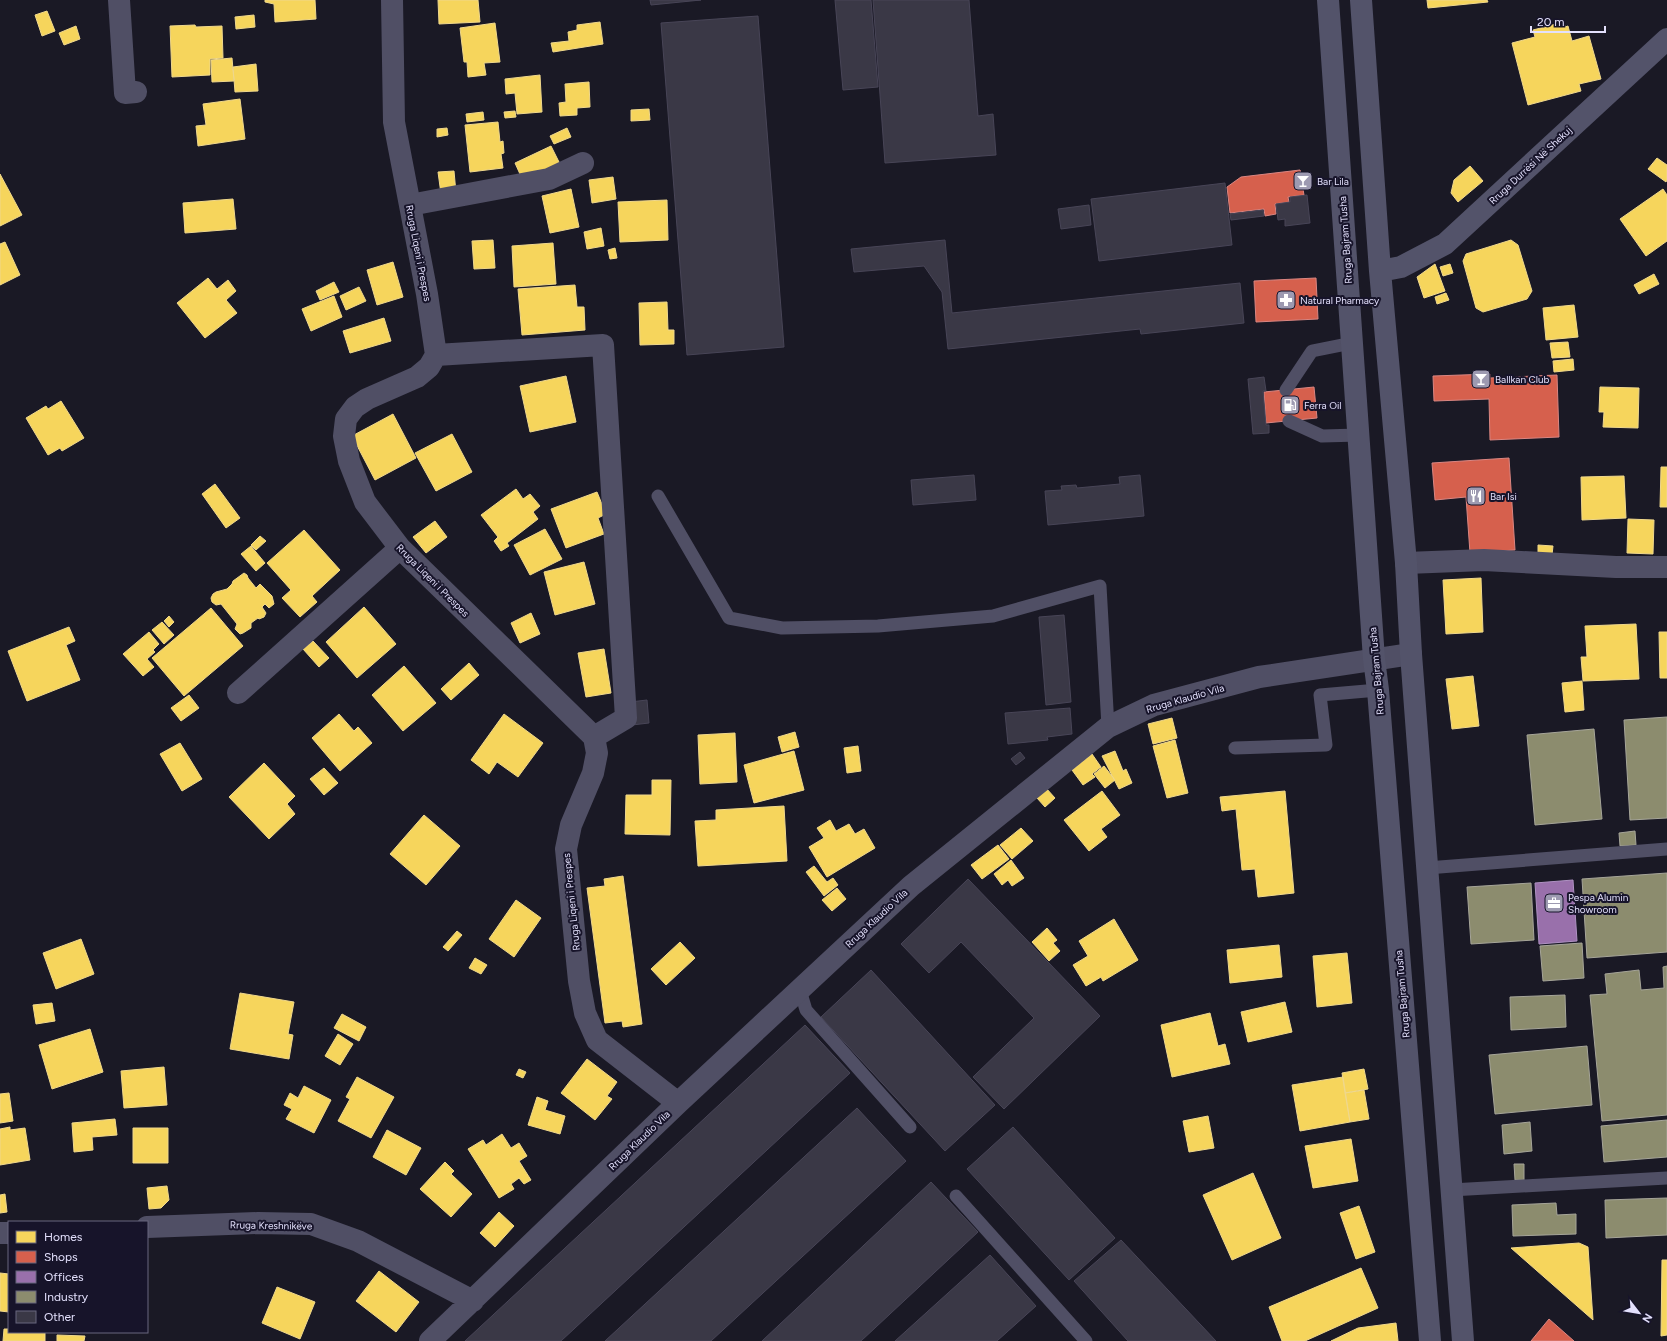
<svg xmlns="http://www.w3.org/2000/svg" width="1667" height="1341" viewBox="0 0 1667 1341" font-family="Figtree,sans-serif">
<rect width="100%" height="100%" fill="#1a1925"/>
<path fill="#f6d55c" stroke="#f0d88c" d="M265 0H315L316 19 275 22 274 4 265 2Z
M438 0H478L480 22 439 24Z
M1427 0H1487L1488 2 1428 8Z
M47 11 55 31 42 36 35 15Z
M254 15 255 27 236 29 235 17Z
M600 22 603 44 553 52 551 43 569 41 568 32 577 30V25Z
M1564 22 1565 27 1568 26 1572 41 1589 36 1601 79 1579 84 1581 91 1528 105 1512 43 1535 37 1533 30Z
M495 23 500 62 484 63 486 75 468 77 467 62H464L460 28Z
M195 25 196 27 222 26 223 58 210 59V75L172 77 170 26Z
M76 26 80 39 64 45 59 33Z
M232 58 234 81 212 82 211 60Z
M256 64 258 91 235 92 233 67Z
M540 75 542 112 517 114 515 93 506 94 505 79Z
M589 82 590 107 577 108V115L560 116 559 103 566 102 565 84Z
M240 99 245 139 198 146 196 126 206 125 203 104Z
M649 109 650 120 631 121V110Z
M515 111 516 117 505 118 504 112Z
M483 112 484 120 467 122 466 114Z
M498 122 500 142 503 141 504 153 501 154 503 168 470 172 465 125Z
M447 128 448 135 437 137V129Z
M567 128 571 137 554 144 550 136Z
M551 146 561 166 524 183 515 163Z
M1657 158 1667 165V180L1666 182 1648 169Z
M1470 166 1483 181 1458 202 1451 193 1454 180Z
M454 171 456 193 441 194 438 172Z
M0 174 22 215 0 226Z
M613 177 616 199 592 203 589 180Z
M571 189 579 227 550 233 542 196Z
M1663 189 1667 195V241L1646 256 1620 219Z
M233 199 236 229 185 233 183 203Z
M667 200 668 240 620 242 618 202Z
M601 228 604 246 587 249 584 232Z
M493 240 495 268 474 269 472 241Z
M1511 240 1518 245 1532 291 1527 299 1483 312 1476 308 1463 261 1466 254Z
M5 242 20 275 0 285V244Z
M553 243 556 284 514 287 512 246Z
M615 248 617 258 610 259 608 250Z
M393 262 403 297 377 305 367 270Z
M1435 264 1445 291 1424 298 1417 277Z
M1450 264 1453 273 1443 276 1440 267Z
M1654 274 1659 284 1639 294 1634 285Z
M208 278 217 289 228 280 236 291 226 300 237 313 205 338 177 303Z
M334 282 339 292 320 300 316 291Z
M575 285 577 307H584L585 330 522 335 518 289Z
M359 287 366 301 346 310 340 296Z
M1446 293 1449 300 1437 304 1435 297Z
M334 296 342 317 311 331 302 309Z
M667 302 668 330H674V344L640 345 639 303Z
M1574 305 1578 337 1546 340 1543 308Z
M384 318 391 341 350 353 343 331Z
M1568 342 1570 357 1552 358 1550 343Z
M1573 359 1574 370 1554 372 1553 361Z
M566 376 576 422 530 432 520 386Z
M1600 387 1639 388 1638 428 1603 427 1604 412H1599Z
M61 401 84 438 62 451 60 448 48 455 26 418 46 406 48 409Z
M393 414 416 458 375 480 352 436Z
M452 434 472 472 436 491 415 453Z
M1661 467H1667V507H1660Z
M1624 476 1626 518 1582 520 1581 477Z
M215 484 240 518 226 528 202 494Z
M516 489 523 499 530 494 540 506 533 512 538 519 507 543 509 546 501 551 494 541 498 537 481 515Z
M597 492 606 514 598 518 604 534 566 548 551 509Z
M1628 519 1654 520 1653 554 1627 553Z
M435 521 447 537 426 553 413 537Z
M545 529 562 559 530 575 514 545Z
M304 530 340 570 312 596 317 602 300 617 282 598 291 590 267 563Z
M260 536 266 541 256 550 251 545Z
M1538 545 1553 546 1552 555 1538 554Z
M251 546 265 563 256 571 241 554Z
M584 562 595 604 555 615 544 572Z
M244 573 247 575 248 578 256 588 260 584 272 596 274 604 269 608 265 604 262 607 266 613 264 617 259 619 258 618 251 623V628L243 633 240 634 235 629 237 624 221 604 216 605 212 602 211 598 213 594 216 592 227 589 232 584 233 581Z
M1481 578 1483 632 1446 634 1443 580Z
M364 607 396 644 357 678 326 642Z
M211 608 243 646 184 696 152 658Z
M531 613 540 634 520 643 511 623Z
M169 616 174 622 169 627 164 621Z
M162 622 174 635 164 644 152 630Z
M1636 624 1639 679 1583 681 1581 657H1587L1585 626Z
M69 627 75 641 66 645 80 680 27 701 8 651Z
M149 632 159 644 153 650 155 652 147 659 154 667 143 676 123 654Z
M1659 632H1667V678H1660Z
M313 641 329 658 319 667 303 649Z
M604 649 611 693 586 697 578 653Z
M469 663 479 675 451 700 441 689Z
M404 666 436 703 403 731 372 695Z
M1473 676 1479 726 1452 729 1446 679Z
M1582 681 1584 710 1565 712 1562 683Z
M189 695 199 708 181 721 171 708Z
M339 714 354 731 358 727 372 743 340 771 312 738Z
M504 714 543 743 518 777 497 762 489 774 471 760Z
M1172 718 1177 738 1153 744 1148 724Z
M795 732 799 747 782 752 778 737Z
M735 733 737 782 700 784 698 735Z
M1175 740 1188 793 1167 798 1153 746Z
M180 743 202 779 182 791 160 754Z
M858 746 861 771 847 773 844 748Z
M794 751 804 790 754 803 744 765Z
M1115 751 1123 771 1126 769 1132 783 1119 789 1102 756Z
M1092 754 1101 767 1092 774 1095 777 1083 785 1072 770Z
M264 763 295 796 287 804 295 814 269 839 229 797Z
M1104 766 1115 780 1105 788 1094 774Z
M324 768 338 783 324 795 310 779Z
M652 780H671L670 835 625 834 626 795H652Z
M1046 788 1055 798 1045 807 1037 798Z
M1102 791 1120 815 1101 829 1107 837 1089 851 1064 820Z
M1285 791 1294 893 1258 897 1255 869 1242 870 1236 809 1222 811 1220 797Z
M784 806 787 861 698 866 695 821 716 820V810Z
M424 815 460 846 426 885 390 854Z
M830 820 836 831 849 824 855 834 864 829 875 848 827 877 809 847 824 838 817 828Z
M1021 828 1033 841 1012 859 1000 845Z
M998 845 1009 859 982 879 971 865Z
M1011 860 1024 878 1012 886 1008 880 1002 885 994 874Z
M814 866 827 882 833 878 838 885 824 896 806 872Z
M623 876 642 1024 623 1027 622 1021 605 1023 587 888 605 886 604 879Z
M837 888 846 899 832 911 822 900Z
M516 900 541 918 514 957 489 939Z
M1114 919 1138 960 1103 981 1101 977 1086 986 1073 965 1088 956 1079 941Z
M1047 928 1057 940 1053 943 1060 951 1049 961 1032 942Z
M457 931 462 935 448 951 443 947Z
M81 939 94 974 56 989 43 953Z
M680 942 695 958 666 985 651 969Z
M1279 945 1282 977 1230 983 1227 950Z
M1347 953 1352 1003 1317 1007 1313 956Z
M475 958 487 965 481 974 469 968Z
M240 993 294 1002 288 1034 293 1035 289 1059 230 1049Z
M1285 1002 1292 1032 1248 1042 1241 1012Z
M52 1003 55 1021 36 1024 33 1005Z
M1210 1013 1218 1046 1225 1044 1230 1064 1172 1077 1161 1025Z
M342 1014 366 1027 359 1041 334 1028Z
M90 1029 103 1072 52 1089 39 1045Z
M338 1034 353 1044 340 1065 325 1056Z
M587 1059 617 1082 607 1096 612 1099 595 1120 561 1093Z
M164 1067 167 1105 124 1108 121 1071Z
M519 1069 526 1072 523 1078 516 1075Z
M1364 1069 1368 1089 1345 1093 1342 1073Z
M357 1077 394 1097 371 1138 338 1121 350 1099 346 1097Z
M1343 1077 1350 1122 1300 1131 1292 1085Z
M304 1086 331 1100 314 1133 286 1119 292 1109 284 1105 290 1093 298 1098Z
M1364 1090 1369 1119 1350 1122 1345 1093Z
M9 1093 13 1121 0 1123V1094Z
M537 1097 548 1101 545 1110 565 1116 560 1134 528 1125Z
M1208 1116 1214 1148 1189 1152 1183 1121Z
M115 1119 117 1135 92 1137 93 1150 74 1152 72 1123Z
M10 1127V1130L25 1128 30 1160 0 1165V1129Z
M133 1128H168V1163H133Z
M387 1130 421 1148 406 1175 373 1157Z
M502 1134 511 1148 519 1143 527 1156 519 1161 531 1180 524 1184 519 1178 511 1184 514 1189 499 1198 468 1149 483 1140 486 1145Z
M1351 1139 1358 1181 1313 1188 1305 1146Z
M445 1162 454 1171 451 1174 472 1194 451 1217 420 1189Z
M1253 1173 1281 1238 1232 1260 1203 1195Z
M167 1186 169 1200 161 1208 149 1209 147 1188Z
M5 1194 7 1212 0 1213V1195Z
M1359 1206 1375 1252 1356 1259 1340 1213Z
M499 1212 514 1226 495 1247 480 1233Z
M1579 1243 1588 1247 1593 1320 1511 1248Z
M1662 1260H1667V1335L1661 1336Z
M1361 1268 1378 1308 1305 1341H1282L1269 1307Z
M379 1271 419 1302 396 1332 356 1301Z
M0 1273 9 1274V1312L0 1311Z
M277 1287 315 1302 300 1339 262 1323Z
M1396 1323 1398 1341H1331L1358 1328Z
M4 1329H9V1332H45V1341H3Z
M57 1335 85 1336 84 1341H57Z"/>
<path fill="#d6604d" stroke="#da8682" d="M1300 170 1301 173 1306 176 1308 180 1307 185 1303 189 1304 195 1288 197 1289 202 1275 204 1276 214 1265 216 1264 209 1230 213 1227 187 1241 177Z
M1316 278 1318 319 1256 322 1254 281Z
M1490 374V378L1557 375 1559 437 1490 440 1489 399 1434 401 1433 376Z
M1314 387 1317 418 1266 423 1264 392Z
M1509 458 1515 550 1470 553 1466 497 1435 500 1432 463Z
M1549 1319 1574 1341H1531Z"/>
<path fill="#9970ab" stroke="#af92c3" d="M1573 880 1577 941 1539 944 1535 883Z"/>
<path fill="#8c8c6e" stroke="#a6a599" d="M1667 717V818L1630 820 1624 720Z
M1594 729 1602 819 1535 825 1527 735Z
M1635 831 1636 845 1620 846 1619 833Z
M1667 873V952L1587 958 1582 879Z
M1531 883 1534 940 1471 944 1467 887Z
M1582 943 1584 978 1543 981 1540 946Z
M1667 966V1115L1602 1121 1590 995 1607 994 1605 974 1639 970 1641 990 1664 988 1663 967Z
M1565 995 1566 1027 1511 1030 1510 997Z
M1587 1046 1592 1105 1495 1114 1489 1055Z
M1667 1120V1157L1604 1162 1601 1126Z
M1530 1122 1532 1151 1504 1154 1502 1125Z
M1514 1164H1524V1180H1515Z
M1667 1198V1235L1606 1238 1605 1200Z
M1556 1203 1557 1215 1576 1214V1234L1513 1236 1512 1205Z"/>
<path fill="#3a3846" stroke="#484557" d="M650 0H701L651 5Z
M835 0H871L878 87 843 90Z
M873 0H969L978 116 993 114 996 155 885 163Z
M758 16 784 347 687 355 661 23Z
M1225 183 1232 245 1099 261 1091 199Z
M1307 195 1310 223 1285 226V219L1278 220 1276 204 1290 202V197Z
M1089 205 1091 225 1061 229 1058 209Z
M1263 210 1264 216 1231 220 1230 214Z
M945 240 952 313 1240 283 1244 323 1141 334 1140 329 948 349 942 292 924 266 854 272 851 249Z
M1264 377 1266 391H1263L1266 425H1269V433L1253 434 1248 379Z
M974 475 976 500 913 505 911 480Z
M1140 475 1144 516 1048 525 1045 491 1062 490 1061 486 1076 485 1077 488 1120 484 1119 477Z
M1064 615 1071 702 1046 705 1039 617Z
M647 700 649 723 632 725 630 702Z
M1070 708 1072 734 1047 737 1048 740 1008 744 1005 713Z
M1020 752 1025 758 1016 765 1011 759Z
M968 879 1100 1016 1004 1109 973 1077 1034 1018 961 942 929 973 901 944Z
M871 970 995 1105 945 1151 821 1017Z
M805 1025 850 1073 561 1341H465Z
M857 1108 906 1161 711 1341H605Z
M1013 1127 1115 1238 1069 1280 967 1169Z
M931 1182 978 1232 861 1341H762Z
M1121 1240 1216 1341H1128L1074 1281Z
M990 1255 1036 1306 997 1341H895Z"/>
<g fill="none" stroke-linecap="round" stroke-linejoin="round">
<path stroke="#504f65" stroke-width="13" d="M1286 390 1312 351 1352 343
M1289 421 1322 436 1359 435
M658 496 729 618 782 628 878 626 993 616 1100 586 1108 727
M1235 748 1326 745 1320 695 1378 690
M1427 868 1667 849
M800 990 806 1010 910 1127
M1451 1190 1667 1178
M956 1196 1086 1341"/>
<path stroke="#504f65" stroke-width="22" d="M119 0 125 93 136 92
M392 0 394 122 427 294 436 355 429 367 417 377 367 399 355 407 346 419 344 436 349 461 365 502 400 548 594 737 597 753 593 773 571 825 566 849 579 981 585 1013 597 1040 678 1103
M410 205 549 179 583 163
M436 355 603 345 626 718 594 737
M1406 563 1484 560 1616 567H1667
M238 693 400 548
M147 1227 258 1223 311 1224 358 1241 473 1301
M0 1233H9
M430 1341 678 1103 911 886 1108 727 1154 705 1259 677 1411 654"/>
<path stroke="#53536a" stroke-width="22" d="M1328 0 1374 659 1378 690 1430 1341
M1361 0 1380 271 1406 563 1411 654 1463 1341
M1380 271 1401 267 1445 244 1667 39"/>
</g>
<defs>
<symbol id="bar-square" viewBox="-11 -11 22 22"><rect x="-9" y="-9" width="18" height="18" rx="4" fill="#9d9ab1" stroke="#17142a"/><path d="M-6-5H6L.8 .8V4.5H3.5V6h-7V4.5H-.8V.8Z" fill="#fff"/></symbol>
<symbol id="pharmacy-square" viewBox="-11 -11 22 22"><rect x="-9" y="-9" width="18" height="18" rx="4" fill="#9d9ab1" stroke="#17142a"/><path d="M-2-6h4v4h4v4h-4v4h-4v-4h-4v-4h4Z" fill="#fff"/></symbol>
<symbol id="fuel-square" viewBox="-11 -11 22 22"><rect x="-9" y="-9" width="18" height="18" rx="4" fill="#9d9ab1" stroke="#17142a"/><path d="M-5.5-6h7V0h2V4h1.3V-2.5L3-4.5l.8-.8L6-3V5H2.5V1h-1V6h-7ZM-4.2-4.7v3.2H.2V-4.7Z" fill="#fff"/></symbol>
<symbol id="restaurant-square" viewBox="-11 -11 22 22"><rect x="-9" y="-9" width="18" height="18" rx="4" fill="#9d9ab1" stroke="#17142a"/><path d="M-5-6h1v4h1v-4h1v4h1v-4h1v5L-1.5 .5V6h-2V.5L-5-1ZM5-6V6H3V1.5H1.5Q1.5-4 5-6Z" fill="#fff"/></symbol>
<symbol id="office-square" viewBox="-11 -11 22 22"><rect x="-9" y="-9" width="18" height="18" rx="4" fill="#9d9ab1" stroke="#17142a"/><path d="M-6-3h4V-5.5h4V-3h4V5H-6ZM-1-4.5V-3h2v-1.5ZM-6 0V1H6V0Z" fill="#fff"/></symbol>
</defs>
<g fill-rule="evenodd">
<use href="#bar-square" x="1292" y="170" width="22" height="22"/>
<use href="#pharmacy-square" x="1275" y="289" width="22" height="22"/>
<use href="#bar-square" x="1470" y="368" width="22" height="22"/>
<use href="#fuel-square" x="1279" y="394" width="22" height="22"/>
<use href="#restaurant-square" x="1465" y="485" width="22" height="22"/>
<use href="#office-square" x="1543" y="892" width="22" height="22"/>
</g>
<g text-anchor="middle" stroke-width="4" stroke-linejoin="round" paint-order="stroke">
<g font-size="10" fill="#e3e0fc" stroke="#17142a">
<text transform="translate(1530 165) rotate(-43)" y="4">Rruga Durrësi Në Shekuj</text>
<text transform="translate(1345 240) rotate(-94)" y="4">Rruga Bajram Tusha</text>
<text transform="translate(419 253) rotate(79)" y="4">Rruga Liqeni i Prespes</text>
<text transform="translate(433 580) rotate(45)" y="4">Rruga Liqeni i Prespes</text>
<text transform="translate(1376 671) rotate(-95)" y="4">Rruga Bajram Tusha</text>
<text transform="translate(1185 698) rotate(-16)" y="4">Rruga Klaudio Vila</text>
<text transform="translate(571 902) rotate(-96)" y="4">Rruga Liqeni i Prespes</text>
<text transform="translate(876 918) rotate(-43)" y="4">Rruga Klaudio Vila</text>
<text transform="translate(1402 994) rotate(-95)" y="4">Rruga Bajram Tusha</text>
<text transform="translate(639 1140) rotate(-44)" y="4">Rruga Klaudio Vila</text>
<text transform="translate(271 1225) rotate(1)" y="4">Rruga Kreshnikëve</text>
</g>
<g font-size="10" fill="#e3e0fc" stroke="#17142a" text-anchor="start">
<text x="1317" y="185">Bar Lila</text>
<text x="1300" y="304">Natural Pharmacy</text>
<text x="1495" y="383">Ballkan Club</text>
<text x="1304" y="409">Ferra Oil</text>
<text x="1490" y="500">Bar Isi</text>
<text x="1568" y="901">Pespa Alumin<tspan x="1568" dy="12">Showroom</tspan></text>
</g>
</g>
<rect x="8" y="1221" width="140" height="112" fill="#17142a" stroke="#69667e"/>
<rect x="16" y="1231" width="20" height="12" fill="#f6d55c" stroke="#69667e"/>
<text x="44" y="1241" font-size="12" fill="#e3e0fc">Homes</text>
<rect x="16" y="1251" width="20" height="12" fill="#d6604d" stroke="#69667e"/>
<text x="44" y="1261" font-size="12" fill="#e3e0fc">Shops</text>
<rect x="16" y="1271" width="20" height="12" fill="#9970ab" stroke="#69667e"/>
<text x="44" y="1281" font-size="12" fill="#e3e0fc">Offices</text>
<rect x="16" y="1291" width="20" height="12" fill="#8c8c6e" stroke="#69667e"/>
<text x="44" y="1301" font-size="12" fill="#e3e0fc">Industry</text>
<rect x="16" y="1311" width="20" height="12" fill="#3a3846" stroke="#69667e"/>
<text x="44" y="1321" font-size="12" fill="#e3e0fc">Other</text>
<g transform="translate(1639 1313) rotate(121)" stroke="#17142a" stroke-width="3" paint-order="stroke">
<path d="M0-3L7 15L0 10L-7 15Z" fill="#e3e0fc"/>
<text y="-6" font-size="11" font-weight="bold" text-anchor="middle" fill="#e3e0fc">N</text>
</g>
<path d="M1531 26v6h74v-6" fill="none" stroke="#e3e0fc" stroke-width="2"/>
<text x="1537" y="26" font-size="12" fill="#e3e0fc" stroke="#17142a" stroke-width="3" paint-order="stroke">20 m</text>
</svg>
